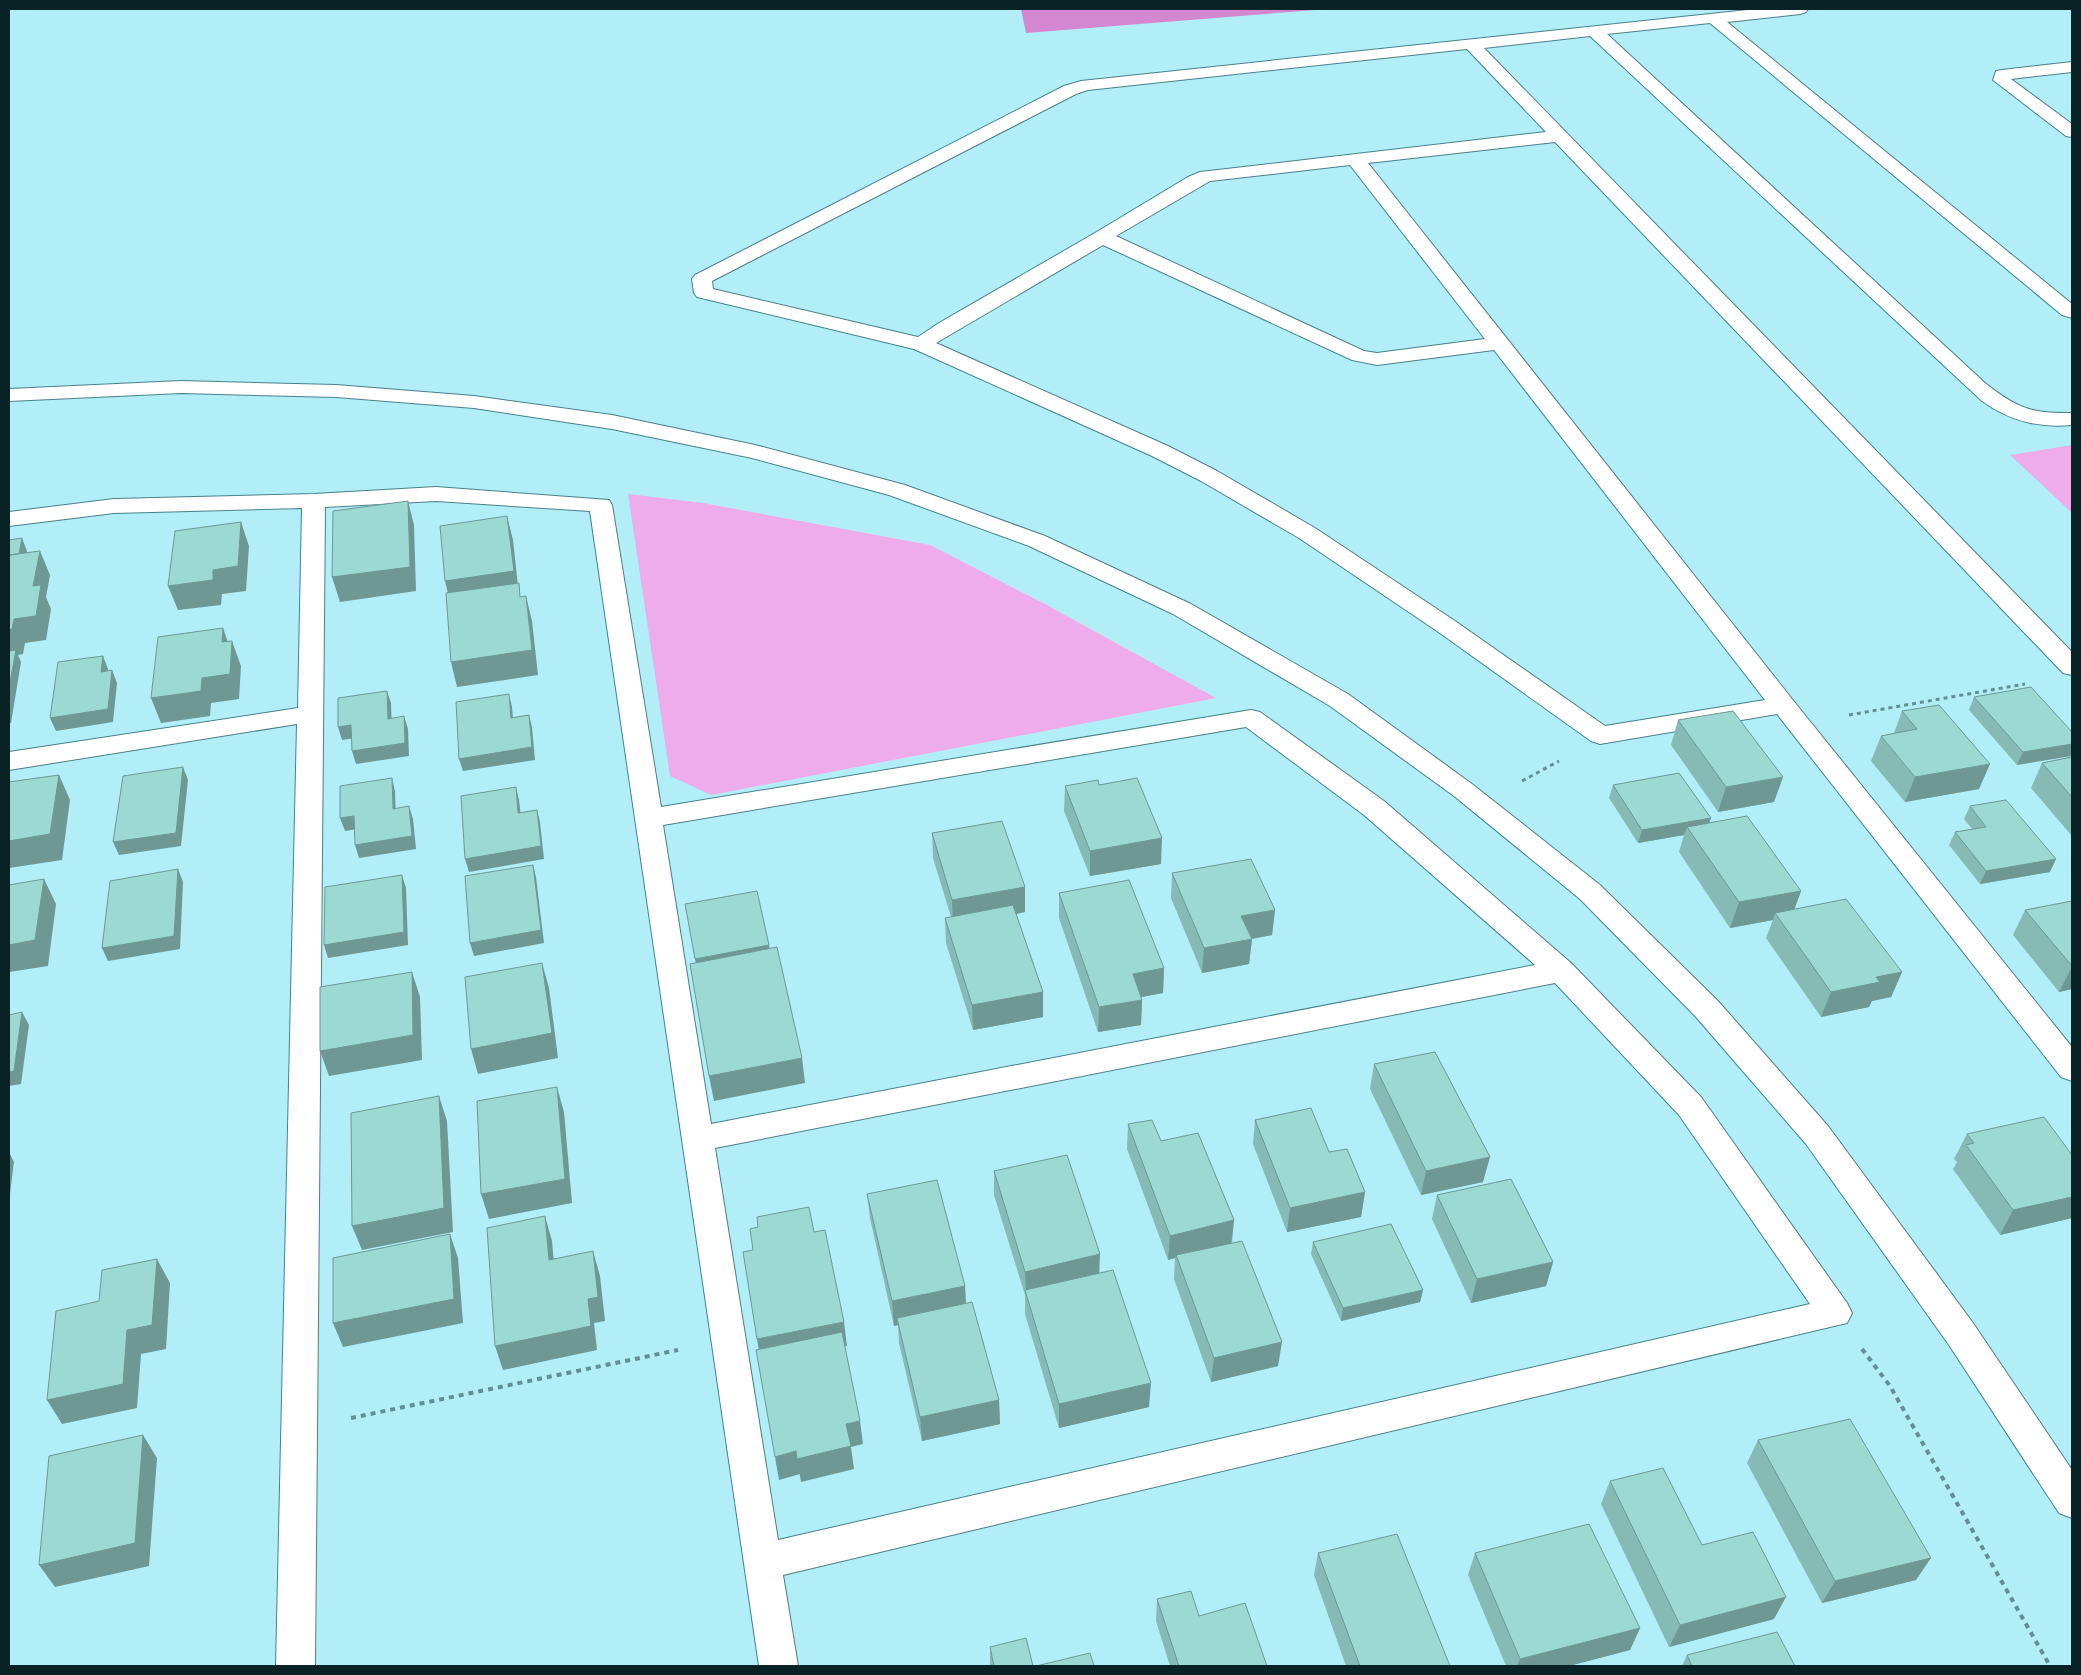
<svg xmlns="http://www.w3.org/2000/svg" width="2081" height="1675" viewBox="0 0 2081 1675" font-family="'Crimson Pro',serif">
<rect width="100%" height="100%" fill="#b1eef8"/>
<path fill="#efaceb" d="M2072 445V513L2010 455Z
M628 494 703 503 930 545 1043 603 1216 698 711 795 670 776Z"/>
<path fill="#d387d0" d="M1021 9H1328L1026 33Z"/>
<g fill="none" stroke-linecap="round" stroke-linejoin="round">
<defs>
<path id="street" d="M1757 9H1808L1806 12 1800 14 1727 22 2072 304V318L2062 315 1710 23 1607 34 1985 383C2017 408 2031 414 2072 413V425C2038 428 2010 421 1982 401L1590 36 1484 48 2072 652V675L2063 673 1555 142 1368 163 1792 699 2072 1047V1081L2061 1077 1777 714 1600 744 1591 741 1437 631 1299 538 1201 481 1152 456 914 349 697 297 694 293 692 279 695 275 1064 86 1081 81ZM1467 49 1546 132 1200 172 1188 177 1095 233 939 323 918 337 713 289 712 281 1076 94 1088 90ZM1350 165 1485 339 1377 353 1364 351 1116 236 1210 181ZM1103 245 1352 360 1377 365 1494 350 1765 700 1605 726 1455 621 1315 528 1217 471 1168 446 936 343Z
M2072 62V72L2011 79 2072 124V137L2066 136 1993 80 1996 71 2002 70Z
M436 487 609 500 612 505 661 807 1251 710 1260 712 1384 801 1571 963 1701 1097 1847 1303 1852 1313 1847 1323 783 1575 798 1666H759L590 511 436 501 325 507 315 1666H276L297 724 9 770V752L298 708 302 508 114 513 9 526V512L114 499 314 494ZM1246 727 1364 815 1535 965 711 1124 663 825ZM1555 983 1679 1115 1810 1304 778 1540 715 1148Z"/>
<path id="secondary" d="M181 381 336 385 474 396 612 415 755 445 905 485 1045 536 1191 604 1348 694 1472 784 1600 885 1718 1001 1828 1126 1973 1323 2072 1470V1518L2059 1513 1949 1345 1806 1144 1696 1017 1580 899 1454 796 1330 706 1173 614 1029 546 889 495 752 458 612 429 474 408 336 397 181 393 9 401V389Z"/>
</defs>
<use href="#street" stroke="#47818a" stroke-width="2"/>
<use href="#secondary" stroke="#47818a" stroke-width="2"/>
<path stroke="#628e95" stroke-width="3" stroke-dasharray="4 4" stroke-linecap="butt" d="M1849 715 2025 684
M1522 781 1559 761"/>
<path stroke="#628e95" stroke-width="4" stroke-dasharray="5 5" stroke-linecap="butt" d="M1862 1349 1890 1386 2050 1666
M351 1418 678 1350"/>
<use href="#street" fill="#fff" fill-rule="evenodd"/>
<use href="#secondary" fill="#fff" fill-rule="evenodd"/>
</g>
<path fill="#86bbb5" d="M1974 697 2072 732 2017 765 1969 710Z
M1902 711 1979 789 1905 802 1871 761 1881 736 1894 733Z
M1678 720 1774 802 1718 812 1671 745Z
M2072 757V836L2031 788 2042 763Z
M1099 785 1161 864 1090 876 1064 811 1065 786Z
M1613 785 1711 818 1709 822 1801 891 1794 909 1902 972 1891 997 1872 1001 1869 1007 1821 1017 1766 938 1773 920 1730 928 1679 852 1684 835 1638 843 1609 798Z
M1970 806 2050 872 1980 884 1949 845 1955 832 1972 829 1964 819Z
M932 833 1025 887V912L1016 914 1043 992V1017L973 1030 946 943 945 918 951 917 933 858Z
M1172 873 1275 910 1272 935 1252 939 1249 964 1202 973 1171 898Z
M1059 893 1164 968 1163 993 1141 997 1142 1000 1141 1025 1098 1032 1059 918Z
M2072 901V989L2059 992 2013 935 2025 910Z
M1374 1064 1483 1182 1421 1195 1370 1089Z
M1255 1120 1329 1152 1365 1192 1361 1217 1287 1232 1253 1144Z
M1128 1124 1161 1141 1234 1220 1232 1243 1278 1366 1211 1382 1174 1279 1175 1258 1168 1260 1127 1149Z
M1967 1134 2072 1155V1218L2000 1235 1953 1169 1957 1162 1954 1159Z
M994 1171 1099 1273 1149 1407 1059 1428 1025 1314V1295L994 1195Z
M867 1194 965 1286 966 1303 999 1400 1000 1424 922 1441 899 1343 898 1325 894 1326 870 1218Z
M1437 1195 1553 1262 1546 1286 1471 1303 1432 1219Z
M1313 1242 1423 1290 1420 1302 1341 1321 1311 1254Z
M1758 1440 1916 1580 1822 1603 1747 1463Z
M1610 1481 1702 1545 1774 1619 1669 1647 1601 1504Z
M1318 1553 1450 1666H1346L1314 1575Z
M1475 1553 1640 1628 1630 1650 1569 1666H1506L1468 1575Z
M1157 1599 1199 1616 1267 1666H1170L1156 1621Z
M990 1647 1033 1666H990Z
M1687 1655 1795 1666H1682Z"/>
<path fill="#6d9894" d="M408 501 414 525 416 591 340 602 332 577Z
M507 516 513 540 519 595 451 606 445 581Z
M241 522 249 546 246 591 222 594 221 605 178 610 168 586Z
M22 538 27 551 23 575 17 562Z
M40 551 50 575 46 597 51 609 46 640 25 643 23 654 18 655 21 662 11 723H9V630L14 619 33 586Z
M526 596 532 621 538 675 457 687 451 662Z
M223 628 231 651 232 641 241 666 239 699 211 703 210 716 161 723 151 698 222 642Z
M103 656 108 669 106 684 101 672Z
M112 670 117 683 113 722 56 731 50 718Z
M387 691 391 703 392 732 388 719Z
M509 694 512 707 514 730 511 718Z
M529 715 532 727 535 760 463 771 459 759Z
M404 716 408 729 409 756 356 764 352 751Z
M351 725 355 738 342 740 338 727Z
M2072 744V756L2017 765 2023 752Z
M1990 764 1979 789 1905 802 1915 777Z
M183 767 188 780 181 846 119 855 113 842Z
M59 775 70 800 62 860 9 868V841Z
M1783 777 1774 802 1718 812 1726 787Z
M392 778 395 791 396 821 393 809Z
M516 787 519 800 522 826 518 813Z
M409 806 413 819 416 849 359 858 355 845Z
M537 810 540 822 544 859 469 872 465 859Z
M354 816 358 829 345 831 340 818Z
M1711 818 1706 831 1687 827 1684 835 1638 843 1642 830Z
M1162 838 1161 864 1090 876V851Z
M2056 859 2050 872 1980 884 1986 871Z
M533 865 536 877 544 943 474 956 470 943Z
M178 869 183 882 180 949 108 961 102 948Z
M402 875 406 888 408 945 328 958 324 945Z
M44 879 56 904 48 966 9 972V945Z
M1025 887V912L953 925 952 900Z
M1801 891 1792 916 1775 913 1773 920 1730 928 1739 902Z
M1275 910 1272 935 1239 941 1241 916Z
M1252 939 1249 964 1202 973 1204 948Z
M769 945 771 958 697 972 695 959Z
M542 963 549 988 558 1058 478 1074 471 1049Z
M2072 967V989L2059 992Z
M1164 968 1163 993 1131 999 1133 974Z
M412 972 420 997 422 1060 329 1076 320 1051Z
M1902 972 1891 997 1872 1001 1869 1007 1821 1017 1831 992 1876 977Z
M1043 992V1017L973 1030 972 1005Z
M1142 1000 1141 1025 1098 1032 1099 1007Z
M22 1012 29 1025 21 1084 9 1086V1072Z
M802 1058 805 1083 714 1101 709 1076Z
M557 1087 564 1112 572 1203 489 1219 481 1194Z
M439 1096 447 1121 453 1232 362 1250 352 1226Z
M9 1152 14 1162 9 1202Z
M1490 1157 1483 1182 1421 1195 1426 1171Z
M1365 1192 1361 1217 1287 1232 1290 1208Z
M2072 1197V1218L2000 1235 2013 1210Z
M545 1216 552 1241 556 1285 549 1260Z
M1234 1220 1231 1245 1176 1255 1175 1258 1168 1260 1170 1236Z
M450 1234 458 1258 463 1323 343 1347 333 1323Z
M593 1251 600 1276 605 1321 594 1323 597 1350 503 1370 495 1346 588 1299Z
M1100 1254 1099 1278 1026 1291 1025 1272Z
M157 1259 170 1283 166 1349 141 1354 137 1408 62 1424 47 1400 127 1330Z
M1553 1262 1546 1286 1471 1303 1477 1279Z
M965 1286 966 1310 897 1318 898 1325 894 1326 892 1301Z
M1423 1290 1420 1302 1341 1321 1343 1308Z
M844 1322 847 1346 761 1363 757 1339Z
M1282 1342 1278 1366 1211 1382 1214 1358Z
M1151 1383 1149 1407 1059 1428V1404Z
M999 1400 1000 1424 922 1441 920 1417Z
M860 1421 863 1444 851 1447 854 1469 801 1482 797 1459 846 1424Z
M143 1435 157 1458 149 1566 55 1587 39 1565Z
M796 1451 800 1474 779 1480 775 1457Z
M1931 1558 1916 1580 1822 1603 1835 1581Z
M1786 1597 1774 1619 1669 1647 1680 1625Z
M1640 1628 1630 1650 1569 1666H1517L1520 1659Z"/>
<path fill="#9cd9d3" stroke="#6d9894" d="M408 501 410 567 332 577 333 511Z
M507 516 514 571 445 581 440 526Z
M241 522 238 566 213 570V580L168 586 175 531Z
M22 538 19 554 9 555V540Z
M40 551 33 586 41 585 36 616 14 619 12 629 9 630V555Z
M519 583 520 597 526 596 532 650 451 662 446 593Z
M223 628 222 642 232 641 230 674 202 678 201 691 151 698 158 637Z
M16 650 9 688V651Z
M103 656 101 672 112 670 108 709 50 718 58 662Z
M2031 687 2072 732V744L2023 752 1974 697Z
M387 691 388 719 404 716 405 743 352 751 351 725 338 727V698Z
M509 694 511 718 529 715 532 747 459 759 456 702Z
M1939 705 1990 764 1915 777 1881 736 1917 729 1902 711Z
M1733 711 1783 777 1726 787 1678 720Z
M2072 757V797L2042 763Z
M183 767 176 833 113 842 123 776Z
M1679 773 1711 818 1642 830 1613 785Z
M59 775 50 834 9 841V782Z
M392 778 393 809 409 806 412 836 355 845 354 816 340 818V786Z
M1137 778 1162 838 1090 851 1065 786 1098 780 1099 785Z
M516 787 518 813 537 810 541 846 465 859 461 796Z
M2006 800 2056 859 1986 871 1955 832 1986 827 1970 806Z
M1747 816 1801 891 1739 902 1687 827Z
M1002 821 1025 887 952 900 932 833Z
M1251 859 1275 910 1241 916 1252 939 1204 948 1172 873Z
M533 865 541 930 470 943 465 876Z
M178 869 174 936 102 948 110 881Z
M402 875 404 932 324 945 325 887Z
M44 879 35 940 9 945V885Z
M1129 880 1164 968 1133 974 1142 1000 1099 1007 1059 893Z
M757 891 769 945 695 959 685 904Z
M1846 899 1902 972 1876 977 1880 982 1831 992 1775 913Z
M2072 901V966L2025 910Z
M1013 905 1043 992 972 1005 945 918Z
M777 947 802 1058 709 1076 690 964Z
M542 963 552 1033 471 1049 465 977Z
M412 972 413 1035 320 1051V987Z
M22 1012 14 1071 9 1072V1015Z
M1435 1052 1490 1157 1426 1171 1374 1064Z
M557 1087 565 1179 481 1194 477 1101Z
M439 1096 444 1208 352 1226 351 1113Z
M1311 1108 1329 1152 1347 1149 1365 1192 1290 1208 1255 1120Z
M2044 1117 2072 1155V1197L2013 1210 1966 1145 1974 1143 1967 1134Z
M1152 1120 1161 1141 1198 1133 1234 1220 1170 1236 1128 1124Z
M1067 1155 1100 1254 1025 1272 994 1171Z
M1511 1179 1553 1262 1477 1279 1437 1195Z
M937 1180 965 1286 892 1301 867 1194Z
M809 1207 814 1232 825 1230 844 1322 757 1339 743 1252 753 1250 750 1229 758 1227 757 1217Z
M545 1216 549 1260 593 1251 598 1297 588 1299 591 1326 495 1346 487 1228Z
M1391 1224 1423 1290 1343 1308 1313 1242Z
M450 1234 454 1299 333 1323V1258Z
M1242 1241 1282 1342 1214 1358 1176 1255Z
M157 1259 152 1325 127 1330 123 1384 47 1400 56 1311 99 1301 102 1270Z
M1113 1270 1151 1383 1059 1404 1025 1290Z
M972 1302 999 1400 920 1417 897 1318Z
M842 1332 860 1421 846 1424 851 1446 797 1459 796 1451 775 1457 756 1350Z
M1850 1419 1931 1558 1835 1581 1758 1440Z
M143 1435 135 1543 39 1565 49 1456Z
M1663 1468 1702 1545 1753 1532 1786 1597 1680 1625 1610 1481Z
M1589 1524 1640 1628 1520 1659 1475 1553Z
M1397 1534 1450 1666H1360L1318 1553Z
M1191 1591 1199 1616 1245 1603 1267 1666H1179L1157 1599Z
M1777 1632 1795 1666H1692L1687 1655Z
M1026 1638 1033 1666H994L990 1647Z
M1090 1653 1094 1666H1036Z"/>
<rect width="2081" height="1675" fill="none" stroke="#092225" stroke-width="20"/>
</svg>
